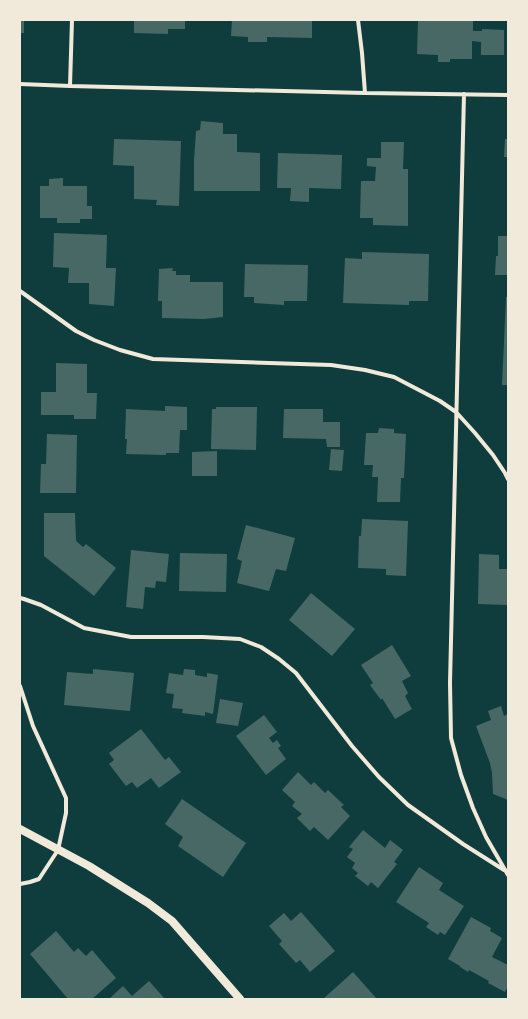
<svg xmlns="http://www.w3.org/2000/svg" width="528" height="1019" viewBox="0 0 528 1019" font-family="Overpass,sans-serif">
<rect width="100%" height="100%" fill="#0f3d3e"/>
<path fill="#486865" d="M20 20H24V33H20Z
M134 20H185V29H168V34L134 33Z
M232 20H312V38L267 37V42H248V37L231 36Z
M418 20H473V31H482V29L504 30V55H481V42L472 41V59H450V62H438V55L417 54Z
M201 121 223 123V134H237V152L260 153V191H194V161L196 131 200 130Z
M114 139 181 141 179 206 156 205 157 200 134 199V166L113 165Z
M505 139H508V157H504Z
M381 142H404L403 169H408V226L373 225V218H360L361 181H375L376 167 367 166V158H381Z
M278 153 342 155 341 189 309 188V202L290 201 291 188H277Z
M63 178V186H87V206H92V219H80V223H57V218H40V186H49V179Z
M54 233 107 235 106 268H116L114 306 89 304V283H68L69 268 53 267Z
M498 236H508V275H495L496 256H498Z
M362 252 429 254 428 301H409V305L343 303 345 258 362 259Z
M245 264 308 265 307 301H284V305L254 303V297H244Z
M173 268 172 271H176V275H190V282H223V317L204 319 162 318V301H158L159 269Z
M506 297H508V385H502Z
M56 363 87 364V393H97L96 419H74V415H41V392H56Z
M165 406 187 407V430H180L179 453H166V455L126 454 127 439H125L126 409 165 411Z
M216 407H257L256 450 211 449 212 409H216Z
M284 409H323V422H340V447H327L326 439 283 438Z
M379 428 394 429V433L406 434 404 478H401L400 502H377L378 477H372L373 465H364L366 433H378Z
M47 434 77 435 76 493H40L41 464H46Z
M331 449 344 450 342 471 329 470Z
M217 451V476H192V452Z
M44 513H75L76 541 83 547 86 544 116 568 94 596 44 556Z
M362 519 408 521 406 576 386 575V569L358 568 359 536H361Z
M246 525 295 538 286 571 276 569 269 591 237 583 242 561 237 559Z
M131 550 169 554 166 582 156 581 155 588 145 587 143 609 126 607Z
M180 553 227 554 226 592 179 591Z
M479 554 499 555V569H508V605L478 604Z
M311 593 355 629 332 656 289 620Z
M392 645 411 676 402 681 408 693 405 696 412 709 395 719 382 698 381 700 370 685 373 683 361 665Z
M93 669 134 673 130 711 64 705 67 672 93 674Z
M184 669 195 670V675L207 677V673L218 675 213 714 205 712V716L182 713 183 709 172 708 174 694 166 693 169 673 183 675Z
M220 699 243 703 238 726 216 723Z
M501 706 504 716 508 714V800L493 794 492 773 490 763 476 726 491 720 488 711Z
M264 715 277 732 269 738 273 743 277 740 281 746 278 748 286 759 266 775 236 736Z
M141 729 165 760 169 757 181 772 159 788 151 778 137 788 132 782 126 786 109 764 114 760 109 753Z
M298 772 311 785 314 782 325 793 328 790 344 805 341 807 350 816 328 840 314 827 310 831 297 818 302 814 292 806 295 802 282 790Z
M182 799 246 843 223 877 178 846 183 837 165 824Z
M363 830 385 848 390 840 403 850 394 862 397 864 378 888 371 882 368 886 355 876 358 873 352 868 355 863 347 857 353 849 349 847Z
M419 867 443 883 439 890 464 906 445 935 440 932 438 935 426 927 429 923 396 902Z
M301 912 335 951 310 972 300 960 296 963 279 944 282 941 269 926 284 913 291 921Z
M471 917 491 928 490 931 502 938 492 957 508 965V986L505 992 488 983 489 981 469 970 468 972 460 967V966L448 959Z
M56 931 74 952 78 948 86 956 92 950 116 978 92 999H68L30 954Z
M353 972 377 999H323Z
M149 981 165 999H109L123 986 132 996Z"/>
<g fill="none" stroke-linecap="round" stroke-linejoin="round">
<path stroke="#f1e9da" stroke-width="4" d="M358 20 362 53 365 93
M20 84 70 86 365 93 508 95
M70 86 72 20
M464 94 450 683 451 738 461 775 473 808 486 837 508 875
M20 291 76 331 94 340 120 350 153 359 331 365 365 370 394 377 440 401 456 412 475 433 493 455 505 473 508 479
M20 598 24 599 41 605 84 628 131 637H203L240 639 261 647 279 659 296 673 352 746 379 777 408 805 463 844 504 870
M20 686 33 726 66 798V813L58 850 39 879 30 882 20 884"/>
<path stroke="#f1e9da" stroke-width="8" d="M20 829 89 866 148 903 172 921 240 999"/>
</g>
<rect width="528" height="1019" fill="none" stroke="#f1e9da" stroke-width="42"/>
</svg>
